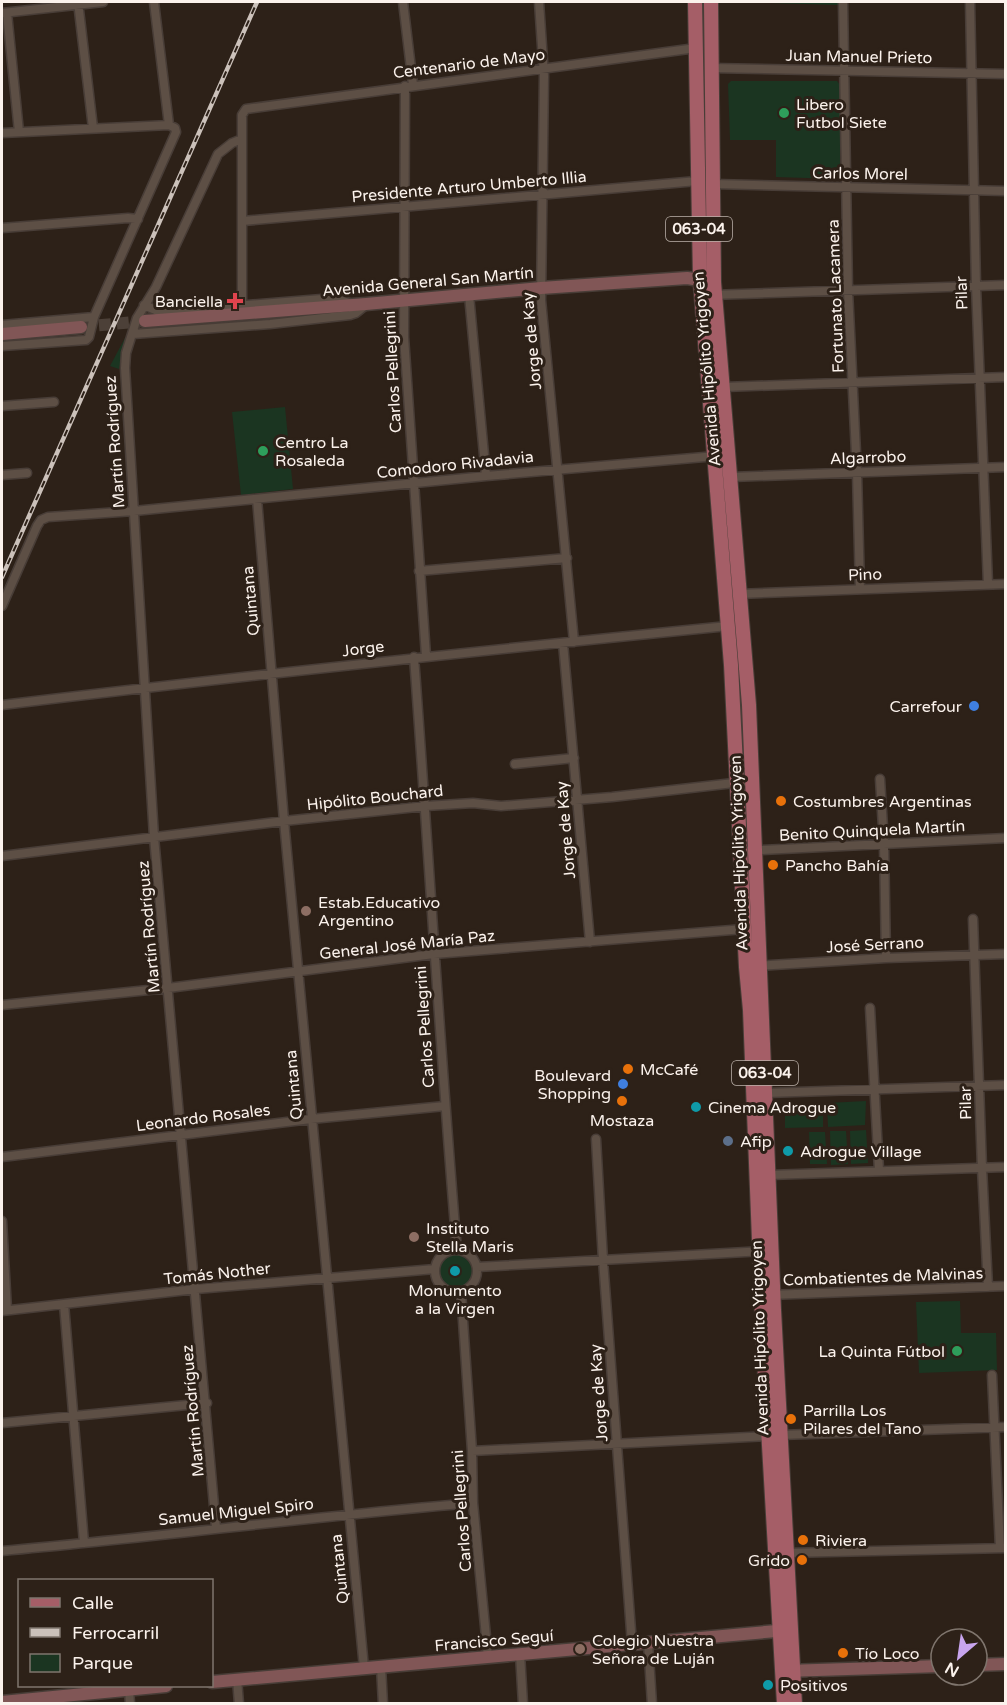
<svg xmlns="http://www.w3.org/2000/svg" width="1007" height="1705" viewBox="0 0 1007 1705" font-family="'Varela Round',sans-serif">
<rect width="100%" height="100%" fill="#2d2118"/>
<path fill="#1b3521" d="M739 2H838V5Z
M731 81H837L840 85V176L837 179 776 177V140H730L728 84Z
M126 336 119 369 110 366Z
M285 407 293 489 241 495 232 412Z
M866 1101 865 1125 828 1127 827 1103Z
M785 1104H823V1127L785 1128Z
M866 1130 868 1163 851 1164 850 1131Z
M830 1131H846L848 1164 831 1165Z
M809 1132H825L827 1164H810Z
M438 1272a17 17 0 1 1 34 0a17 17 0 1 1-34 0Z
M960 1301 961 1333H996L997 1370 919 1373 916 1302Z"/>
<g fill="none" stroke-linecap="round" stroke-linejoin="round">
<path stroke="#4c4038" stroke-width="12" stroke-dasharray="12 6" stroke-linecap="butt" d="M81 327 145 321"/>
<defs>
<path id="street" d="M78 2 93 128
M154 2 169 125
M403 2 413 85
M539 2 544 76 541 300 574 642
M843 2 848 291 857 473 860 589
M970 2 976 286 988 584
M2 13 103 2
M7 13 19 132
M711 68 1006 74
M405 86 404 337 426 656
M2 133 169 125 175 128 176 132 94 317 89 337 86 340 2 346
M714 184 1006 191
M243 221 697 181
M2 228 128 218 138 219
M469 295 486 476
M711 295 1006 285
M242 304V115L246 109 696 48
M144 305 160 312 334 298 352 304
M2 325 94 317
M133 334 270 324 350 315 356 313 366 305
M724 387 1006 377
M2 406 54 402
M2 475 27 473
M731 477 1006 467
M257 499 284 821 364 1668
M419 571 567 558
M738 594 1006 584
M2 606 37 526 41 520 48 517 134 511 486 476 716 456
M563 643 590 942
M414 657C429 855 440 1053 457 1250
M2 705C243 676 486 650 728 626
M515 764 574 758
M880 779 884 844 886 958
M740 851 1006 838
M2 856 284 821 426 806 473 803 501 806 612 797 751 781
M973 919 982 1168 988 1287
M756 966 886 958 1006 954
M2 1005 168 988 434 954 744 929
M870 1008 879 1170
M766 1093 1006 1085
M596 1139 603 1260 632 1644
M2 1157 311 1119 445 1106
M769 1175 1006 1167
M2 1221 7 1310
M435 1271a21 21 0 1 1 42 0a21 21 0 1 1-42 0Z
M477 1267 764 1251
M461 1292 472 1451 473 1503 488 1657
M769 1295 1006 1286
M64 1304 84 1543
M2 1311 196 1289 435 1269
M992 1375 1000 1548
M2 1423 207 1403
M780 1435 1006 1427
M472 1451 768 1436
M216 1528 154 837 125 368 126 353 137 318 156 287 218 154 232 143 242 139
M2 1551C159 1537 316 1516 473 1503
M786 1553 1006 1548
M648 1642 652 1704
M520 1654 523 1704
M381 1667 383 1704
M237 1679 239 1704
M129 1689 130 1704"/>
<path id="secondary" d="M145 321 366 304 541 288 687 278 714 282
M2 334 81 327
M977 1665 1006 1664
M786 1671 941 1666
M212 1682 788 1630
M2 1702 166 1686"/>
<path id="primary" d="M695 2 700 279 731 665 746 967 750 1010 763 1342 784 1704
M711 2 714 282 749 705 774 1310 795 1704"/>
</defs>
<use href="#street" stroke="#483d37" stroke-width="11"/>
<use href="#secondary" stroke="#483d37" stroke-width="15"/>
<use href="#primary" stroke="#483d37" stroke-width="16"/>
<use href="#street" stroke="#5d4f45" stroke-width="8"/>
<use href="#secondary" stroke="#815656" stroke-width="12"/>
<use href="#primary" stroke="#a55e67" stroke-width="14"/>
<defs>
<path id="rail" d="M2 577 257 2"/>
</defs>
<use href="#rail" stroke="#cbc1ba" stroke-width="4.5"/>
<use href="#rail" stroke="#2d2118" stroke-width="2" stroke-dasharray="7" stroke-linecap="butt"/>
</g>
<g fill="#2e9e5b" stroke="#2d2118" stroke-width="2">
<circle cx="784" cy="113" r="6"/>
<circle cx="263" cy="451" r="6"/>
<circle cx="957" cy="1351" r="6"/>
</g>
<path fill="#e0444e" stroke="#2d2118" stroke-width="2" d="M232 292h6v6h6v6h-6v6h-6v-6h-6v-6h6z"/>
<g fill="#3f7fe0" stroke="#2d2118" stroke-width="2">
<circle cx="974" cy="706" r="6"/>
<circle cx="623" cy="1084" r="6"/>
</g>
<g fill="#e8710a" stroke="#2d2118" stroke-width="2">
<circle cx="781" cy="801" r="6"/>
<circle cx="773" cy="865" r="6"/>
<circle cx="628" cy="1069" r="6"/>
<circle cx="622" cy="1101" r="6"/>
<circle cx="791" cy="1419" r="6"/>
<circle cx="803" cy="1540" r="6"/>
<circle cx="802" cy="1560" r="6"/>
<circle cx="843" cy="1653" r="6"/>
</g>
<g fill="#8d6e63" stroke="#2d2118" stroke-width="2">
<circle cx="306" cy="911" r="6"/>
<circle cx="414" cy="1237" r="6"/>
<circle cx="580" cy="1649" r="6"/>
</g>
<g fill="#0f9aa8" stroke="#2d2118" stroke-width="2">
<circle cx="696" cy="1107" r="6"/>
<circle cx="788" cy="1151" r="6"/>
<circle cx="455" cy="1271" r="6"/>
<circle cx="768" cy="1685" r="6"/>
</g>
<circle fill="#5c6f8a" stroke="#2d2118" stroke-width="2" cx="728" cy="1141" r="6"/>
<g text-anchor="middle" stroke-width="6" stroke-linejoin="round" paint-order="stroke">
<g fill="#2d2118" stroke="#bdb3ac" stroke-width="1.5">
<rect x="666" y="217" width="66" height="24" rx="4.5"/>
<rect x="732" y="1061" width="66" height="24" rx="4.5"/>
</g>
<g font-size="15" font-weight="bold" fill="#fbf2ec">
<text x="699" y="234">063-04</text>
<text x="765" y="1078">063-04</text>
</g>
<g font-size="16" fill="#fbf2ec" stroke="#2d2118">
<text transform="translate(859 56) rotate(1)" y="6">Juan Manuel Prieto</text>
<text transform="translate(469 63) rotate(-7)" y="6">Centenario de Mayo</text>
<text transform="translate(860 173) rotate(1)" y="6">Carlos Morel</text>
<text transform="translate(469 186) rotate(-5)" y="6">Presidente Arturo Umberto Illia</text>
<text transform="translate(428 281) rotate(-5)" y="6">Avenida General San Martín</text>
<text transform="translate(961 293) rotate(-92)" y="6">Pilar</text>
<text transform="translate(835 296) rotate(-92)" y="6">Fortunato Lacamera</text>
<text transform="translate(531 341) rotate(-95)" y="6">Jorge de Kay</text>
<text transform="translate(706 369) rotate(-95)" y="6">Avenida Hipólito Yrigoyen</text>
<text transform="translate(392 372) rotate(-93)" y="6">Carlos Pellegrini</text>
<text transform="translate(114 442) rotate(-94)" y="6">Martín Rodríguez</text>
<text transform="translate(868 457) rotate(-2)" y="6">Algarrobo</text>
<text transform="translate(455 464) rotate(-6)" y="6">Comodoro Rivadavia</text>
<text transform="translate(865 574) rotate(-2)" y="6">Pino</text>
<text transform="translate(250 601) rotate(-95)" y="6">Quintana</text>
<text transform="translate(363 648) rotate(-7)" y="6">Jorge</text>
<text transform="translate(375 797) rotate(-6)" y="6">Hipólito Bouchard</text>
<text transform="translate(565 830) rotate(-95)" y="6">Jorge de Kay</text>
<text transform="translate(872 830) rotate(-3)" y="6">Benito Quinquela Martín</text>
<text transform="translate(738 853) rotate(-92)" y="6">Avenida Hipólito Yrigoyen</text>
<text transform="translate(148 927) rotate(-95)" y="6">Martín Rodríguez</text>
<text transform="translate(407 944) rotate(-6)" y="6">General José María Paz</text>
<text transform="translate(875 944) rotate(-3)" y="6">José Serrano</text>
<text transform="translate(424 1027) rotate(-94)" y="6">Carlos Pellegrini</text>
<text transform="translate(293 1085) rotate(-95)" y="6">Quintana</text>
<text transform="translate(965 1103) rotate(-91)" y="6">Pilar</text>
<text transform="translate(203 1117) rotate(-7)" y="6">Leonardo Rosales</text>
<text transform="translate(217 1273) rotate(-6)" y="6">Tomás Nother</text>
<text transform="translate(883 1276) rotate(-2)" y="6">Combatientes de Malvinas</text>
<text transform="translate(759 1338) rotate(-92)" y="6">Avenida Hipólito Yrigoyen</text>
<text transform="translate(598 1393) rotate(-94)" y="6">Jorge de Kay</text>
<text transform="translate(192 1411) rotate(-95)" y="6">Martín Rodríguez</text>
<text transform="translate(236 1511) rotate(-6)" y="6">Samuel Miguel Spiro</text>
<text transform="translate(461 1511) rotate(-94)" y="6">Carlos Pellegrini</text>
<text transform="translate(339 1569) rotate(-96)" y="6">Quintana</text>
<text transform="translate(494 1640) rotate(-5)" y="6">Francisco Seguí</text>
</g>
<g font-size="16" fill="#fbf2ec" stroke="#2d2118" text-anchor="start">
<text x="796" y="110">Libero<tspan x="796" dy="18">Futbol Siete</tspan></text>
<text x="223" y="307" text-anchor="end">Banciella</text>
<text x="275" y="448">Centro La<tspan x="275" dy="18">Rosaleda</tspan></text>
<text x="962" y="712" text-anchor="end">Carrefour</text>
<text x="793" y="807">Costumbres Argentinas</text>
<text x="785" y="871">Pancho Bahía</text>
<text x="318" y="908">Estab.Educativo<tspan x="318" dy="18">Argentino</tspan></text>
<text x="640" y="1075">McCafé</text>
<text x="611" y="1081" text-anchor="end">Boulevard<tspan x="611" dy="18">Shopping</tspan></text>
<text x="708" y="1113">Cinema Adrogue</text>
<text x="622" y="1126" text-anchor="middle">Mostaza</text>
<text x="740" y="1147">Afip</text>
<text x="800" y="1157">Adrogue Village</text>
<text x="426" y="1234">Instituto<tspan x="426" dy="18">Stella Maris</tspan></text>
<text x="455" y="1296" text-anchor="middle">Monumento<tspan x="455" dy="18">a la Virgen</tspan></text>
<text x="945" y="1357" text-anchor="end">La Quinta Fútbol</text>
<text x="803" y="1416">Parrilla Los<tspan x="803" dy="18">Pilares del Tano</tspan></text>
<text x="815" y="1546">Riviera</text>
<text x="790" y="1566" text-anchor="end">Grido</text>
<text x="592" y="1646">Colegio Nuestra<tspan x="592" dy="18">Señora de Luján</tspan></text>
<text x="855" y="1659">Tío Loco</text>
<text x="780" y="1691">Positivos</text>
</g>
</g>
<rect width="1007" height="1705" fill="none" stroke="#fbf2ec" stroke-width="6"/>
<rect x="18" y="1579" width="195" height="108" fill="#2d2118" stroke="#7f756d" stroke-width="1.5"/>
<rect x="30" y="1598" width="30" height="9" fill="#a55e67" stroke="#7f756d" stroke-width="1.5"/>
<text x="72" y="1609" font-size="18" fill="#fbf2ec">Calle</text>
<rect x="30" y="1628" width="30" height="9" fill="#cbc1ba" stroke="#7f756d" stroke-width="1.5"/>
<text x="72" y="1639" font-size="18" fill="#fbf2ec">Ferrocarril</text>
<rect x="30" y="1654" width="30" height="18" fill="#1b3521" stroke="#7f756d" stroke-width="1.5"/>
<text x="72" y="1669" font-size="18" fill="#fbf2ec">Parque</text>
<g transform="translate(959 1657) rotate(209)"><circle r="28" fill="#2d2118" stroke="#7f756d" stroke-width="1.5"/>
<path d="M0-4.5L10 22L0 15L-10 22Z" fill="#c8a5ee"/>
<text y="-9" font-size="16" font-weight="bold" text-anchor="middle" fill="#fbf2ec">N</text>
</g>
</svg>
